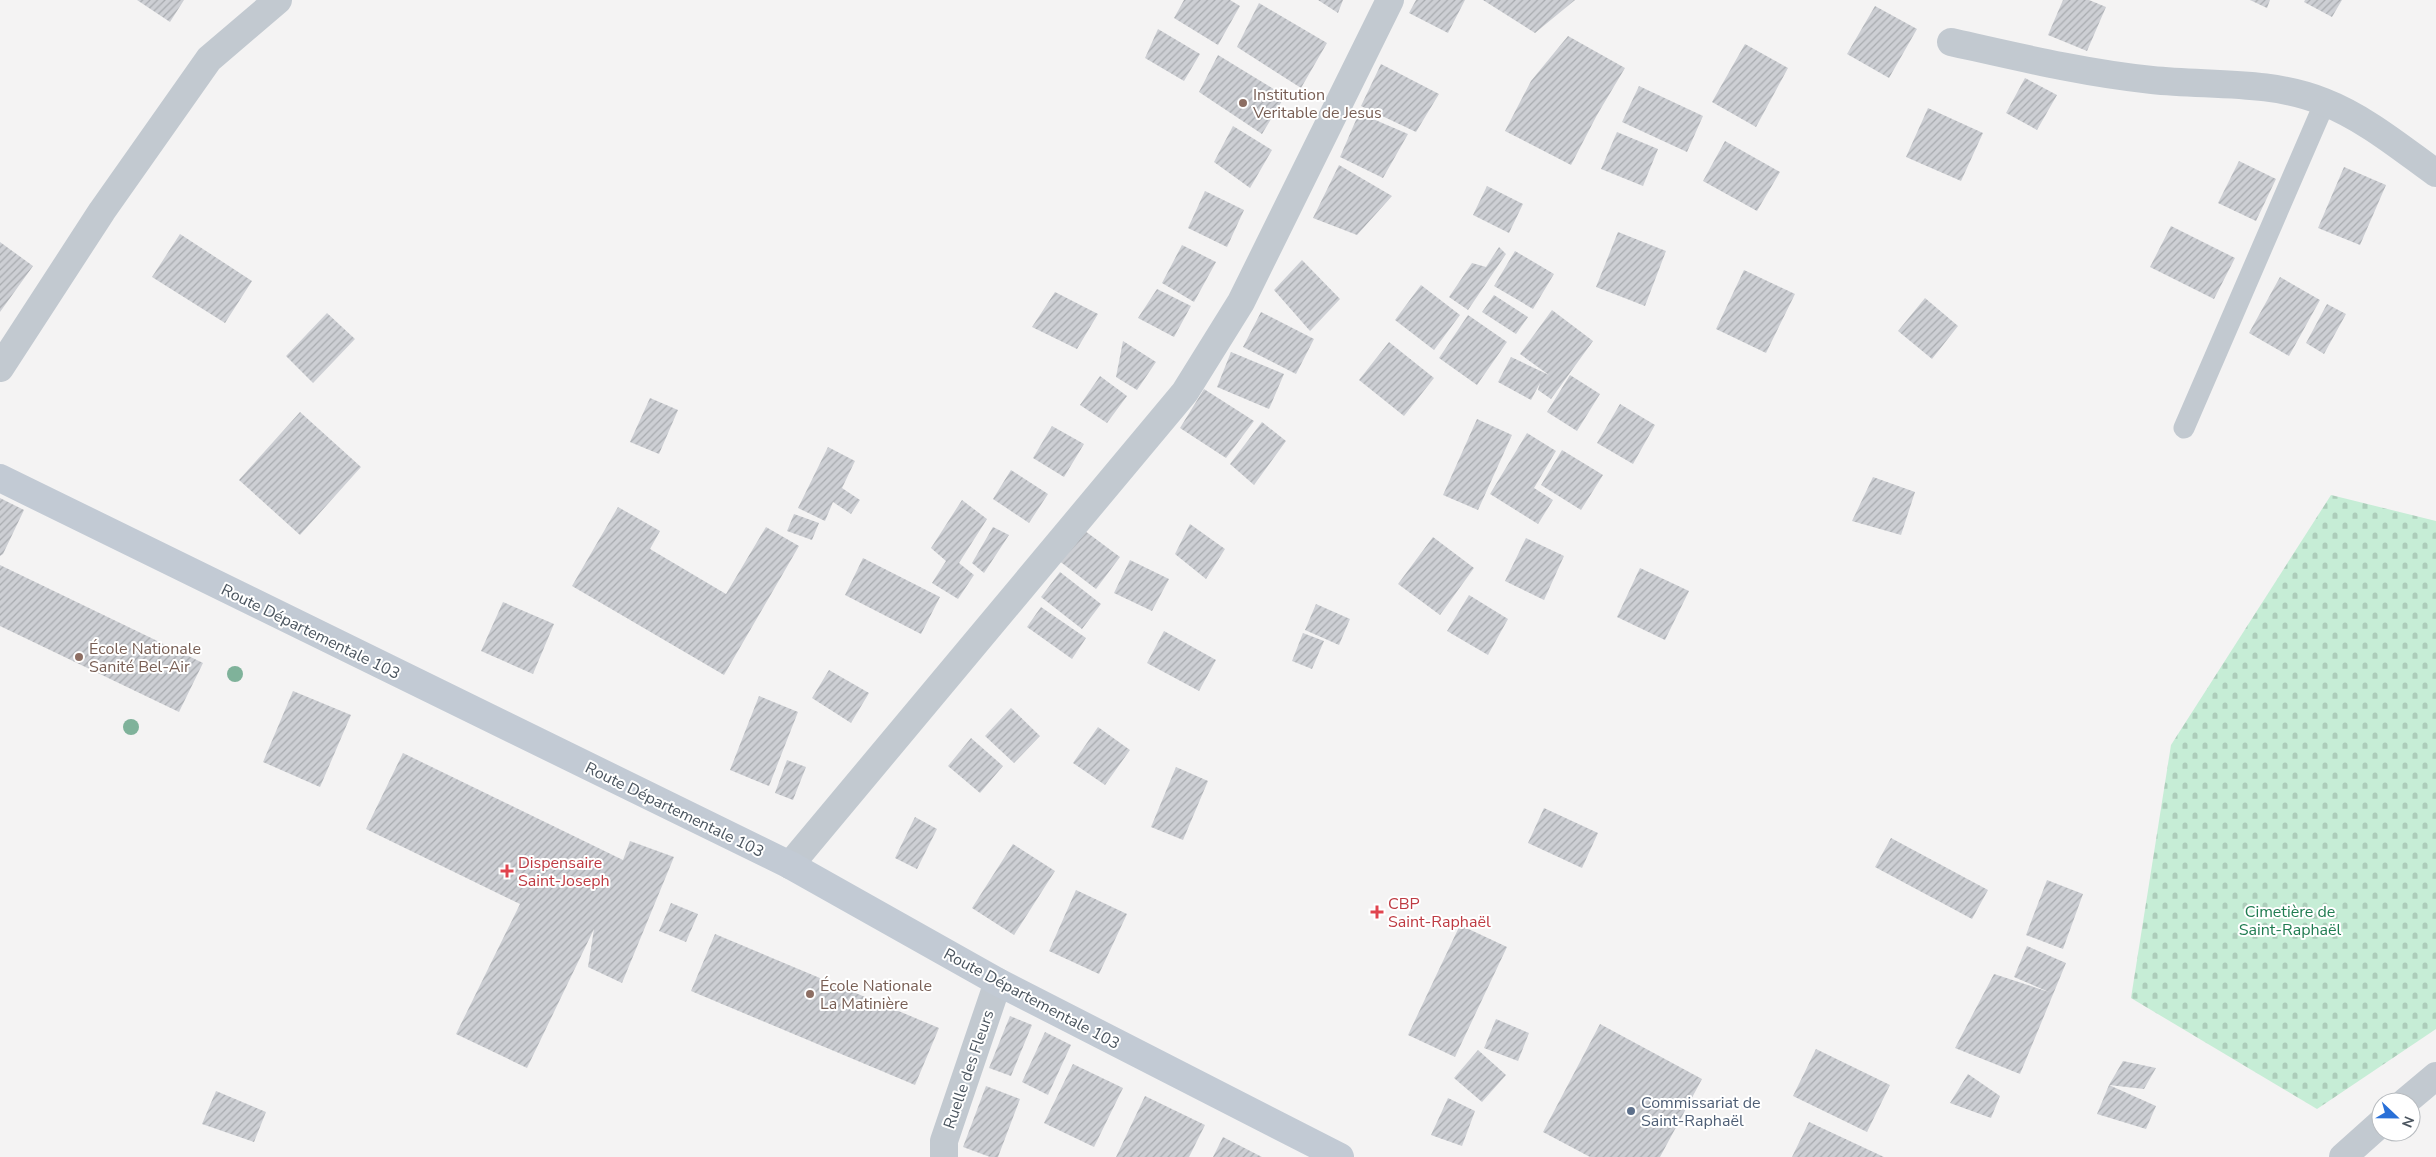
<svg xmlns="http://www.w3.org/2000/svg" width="2436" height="1157" viewBox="0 0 2436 1157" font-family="'Nunito Sans',sans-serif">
<defs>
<pattern id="cemetery-stones" width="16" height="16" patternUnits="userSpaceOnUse" patternTransform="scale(1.25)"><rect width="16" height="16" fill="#c6edd6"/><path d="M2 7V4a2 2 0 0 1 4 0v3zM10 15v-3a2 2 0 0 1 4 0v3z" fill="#accdba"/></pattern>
<pattern id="building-hatch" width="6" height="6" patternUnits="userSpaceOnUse" patternTransform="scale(1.25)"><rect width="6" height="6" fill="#cdcfd4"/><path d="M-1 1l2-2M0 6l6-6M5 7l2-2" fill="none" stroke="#a8abaf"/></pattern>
</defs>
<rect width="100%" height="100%" fill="#f4f3f3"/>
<path fill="url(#cemetery-stones)" d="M2331 495 2436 521V1029L2317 1109 2131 998 2171 745Z"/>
<path fill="url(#building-hatch)" d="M137 0H184L170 22Z
M1184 0H1230L1240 6 1218 45 1174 18Z
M1318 0H1343L1338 13Z
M1416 0H1465L1448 33 1409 13Z
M1483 0H1575L1535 33Z
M2063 0H2089L2106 7 2087 51 2048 35Z
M2250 0H2270L2267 8Z
M2305 0H2342L2332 17 2304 2Z
M1259 3 1327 43 1301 88 1237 47Z
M1875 6 1917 29 1889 78 1847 54Z
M1158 29 1200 54 1184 81 1145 58Z
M1568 36 1625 68 1597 115 1571 165 1505 131 1531 81Z
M1745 44 1788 68 1756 127 1712 102Z
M1218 55 1285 96 1262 134 1199 92Z
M1381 64 1439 94 1416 132 1361 106Z
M2025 78 2057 95 2037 130 2006 113Z
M1639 86 1703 116 1687 152 1622 122Z
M1928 108 1983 133 1961 181 1906 157Z
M1359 113 1408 134 1383 178 1340 157Z
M1233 126 1272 150 1250 188 1214 162Z
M1617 132 1658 149 1643 186 1601 169Z
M1725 141 1780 172 1757 211 1703 181Z
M2239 161 2276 179 2256 221 2218 203Z
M1339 165 1392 196 1357 235 1313 218Z
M2344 167 2386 185 2360 245 2318 228Z
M1487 186 1523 204 1509 233 1473 215Z
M1205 191 1244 210 1227 247 1188 228Z
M2171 226 2235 258 2214 299 2150 267Z
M1618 232 1666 251 1645 306 1596 287Z
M180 234 252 281 225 323 152 277Z
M0 242 33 266 0 312Z
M1182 245 1216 262 1194 302 1162 283Z
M1499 247 1506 254 1468 310 1449 297 1472 263 1486 267Z
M1515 251 1554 274 1533 309 1494 286Z
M1302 260 1340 299 1310 331 1274 290Z
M1744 270 1795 294 1766 353 1716 329Z
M2280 277 2320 300 2289 356 2249 333Z
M1421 285 1460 315 1434 350 1395 320Z
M1157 289 1191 306 1174 337 1138 318Z
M1055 292 1098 314 1077 349 1032 327Z
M1494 295 1528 317 1516 334 1482 312Z
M1925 298 1958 326 1932 359 1898 331Z
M2327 304 2346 314 2324 354 2306 343Z
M1552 310 1593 341 1551 399 1538 390 1540 383 1531 400 1498 382 1511 357 1549 375 1520 354Z
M1261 312 1314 339 1296 374 1243 347Z
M327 313 355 339 313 383 286 356Z
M1468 315 1507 342 1477 385 1439 358Z
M1123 341 1156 362 1137 390 1116 377Z
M1389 342 1434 378 1404 416 1359 380Z
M1231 352 1284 374 1269 409 1217 387Z
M1570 375 1600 394 1577 431 1547 412Z
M1100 376 1127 396 1107 423 1080 405Z
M1204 389 1254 421 1226 458 1180 428Z
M650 398 678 410 659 454 630 442Z
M1620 404 1655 425 1633 464 1597 443Z
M300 412 361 467 300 535 239 480Z
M1477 419 1512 435 1478 510 1443 495Z
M1262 422 1286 441 1254 485 1230 464Z
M1052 426 1084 444 1064 477 1033 458Z
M1527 433 1556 451 1534 488 1553 500 1538 524 1490 494Z
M828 447 855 461 842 488 860 500 851 514 833 502 825 521 798 508Z
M1562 450 1603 475 1581 510 1541 485Z
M1011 470 1048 494 1029 523 993 499Z
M1873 477 1915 492 1901 535 1852 521Z
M0 498 24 510 3 554 0 556Z
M962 500 987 519 959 563 974 575 958 599 932 583 946 561 931 548Z
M618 507 660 531 650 549 726 594 766 527 799 546 724 675 572 586Z
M794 514 819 523 812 540 787 531Z
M1190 524 1225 549 1206 579 1175 554Z
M993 527 1009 535 984 573 972 563Z
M1081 528 1120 557 1096 589 1058 560Z
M1433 537 1474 568 1440 615 1398 584Z
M1526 538 1564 556 1544 600 1505 581Z
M863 558 940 597 921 634 845 595Z
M1130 560 1169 579 1152 611 1114 593Z
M0 565 203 663 179 712 0 626Z
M1640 568 1689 591 1665 640 1617 617Z
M1060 572 1101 604 1082 629 1041 597Z
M1469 595 1508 619 1488 655 1447 631Z
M503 602 554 624 533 674 481 651Z
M1316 604 1350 619 1339 645 1305 630Z
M1041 607 1086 638 1072 659 1027 627Z
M1164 631 1216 660 1199 691 1147 663Z
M1303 633 1324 641 1312 669 1292 661Z
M829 670 869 693 851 723 812 698Z
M293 691 351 715 320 787 263 762Z
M759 696 798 712 769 786 730 770Z
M1011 708 1040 736 1014 763 985 736Z
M1098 727 1130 750 1105 785 1073 763Z
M971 738 1003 766 980 793 948 766Z
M403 753 623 860 630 841 674 857 622 983 588 967 594 929 527 1068 456 1034 520 904 366 829Z
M787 760 806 767 793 800 775 793Z
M1176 767 1208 781 1183 840 1151 827Z
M1544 808 1598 833 1582 868 1528 843Z
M915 817 937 829 917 869 895 858Z
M1891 838 1988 890 1972 919 1875 867Z
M1013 844 1055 871 1014 935 972 908Z
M2047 880 2083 894 2063 949 2026 935Z
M1076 890 1127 914 1099 974 1049 951Z
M671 903 698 914 686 942 659 931Z
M1460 925 1507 947 1455 1057 1408 1035Z
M715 934 939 1028 915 1085 691 991Z
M2027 946 2066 963 2020 1074 1955 1048 1994 974 2049 992 2014 977Z
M1010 1016 1032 1025 1011 1076 989 1068Z
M1496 1019 1529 1033 1518 1061 1484 1048Z
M1600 1024 1702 1079 1660 1157H1590L1543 1132Z
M1045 1032 1071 1045 1048 1095 1022 1082Z
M1816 1049 1890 1085 1867 1132 1793 1096Z
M1478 1050 1506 1075 1482 1102 1454 1078Z
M2123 1061 2156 1068 2144 1089 2109 1085Z
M1073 1064 1123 1088 1094 1147 1044 1123Z
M1968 1074 2000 1096 1991 1118 1950 1103Z
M2109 1085 2156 1106 2146 1129 2097 1114Z
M986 1086 1020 1099 998 1157H990L963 1147Z
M216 1091 266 1112 254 1142 202 1124Z
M1145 1096 1205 1125 1189 1157H1116Z
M1448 1098 1475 1111 1462 1146 1431 1135Z
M1809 1122 1884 1157H1792Z
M1223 1137 1262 1157H1213Z"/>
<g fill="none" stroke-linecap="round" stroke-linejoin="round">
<path stroke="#c2c9d0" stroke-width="21" d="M2184 428 2325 102"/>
<path stroke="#c2c9d0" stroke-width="28" d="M1951 42C2018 57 2084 73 2152 80 2210 86 2270 80 2324 102 2365 118 2401 148 2436 173
M0 368 102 211 209 59 278 0
M790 865 1185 392 1241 302 1390 0
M2405 1102 2436 1076
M944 1157V1141L998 982
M2343 1157 2381 1123"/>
<path stroke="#c2cad4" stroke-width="28" d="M0 478 790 865 998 982 1340 1157"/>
</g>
<g fill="#7fb29a">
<circle cx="235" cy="674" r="8"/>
<circle cx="131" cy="727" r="8"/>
</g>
<g fill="#8d6e63" stroke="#fff" stroke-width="2">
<circle cx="1243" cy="103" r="5"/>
<circle cx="79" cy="657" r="5"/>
<circle cx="810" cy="994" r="5"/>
</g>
<g fill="#e0444e" stroke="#fff" stroke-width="2">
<path d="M504.5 863.5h5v5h5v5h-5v5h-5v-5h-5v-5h5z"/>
<path d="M1374.5 904.5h5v5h5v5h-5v5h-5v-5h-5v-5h5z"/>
</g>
<circle fill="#5c6f8a" stroke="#fff" stroke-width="2" cx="1631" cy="1111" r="5"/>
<g text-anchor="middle" stroke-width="4" stroke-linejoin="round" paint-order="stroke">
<g font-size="16" fill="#785e54" stroke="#fff" text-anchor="start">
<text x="1253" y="100">Institution<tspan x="1253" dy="18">Veritable de Jesus</tspan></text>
<text x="89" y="654">École Nationale<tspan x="89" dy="18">Sanité Bel-Air</tspan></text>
<text x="820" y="991">École Nationale<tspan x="820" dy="18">La Matinière</tspan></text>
</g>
<g font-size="16" fill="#4b555f" stroke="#fff">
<text transform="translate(311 631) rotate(26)" y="6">Route Départementale 103</text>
<text transform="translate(675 809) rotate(26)" y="6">Route Départementale 103</text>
<text transform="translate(1032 998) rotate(28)" y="6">Route Départementale 103</text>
<text transform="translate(968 1069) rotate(-71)" y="6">Ruelle des Fleurs</text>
</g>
<g font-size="16" fill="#be3a42" stroke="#fff" text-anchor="start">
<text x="518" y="868">Dispensaire<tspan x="518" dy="18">Saint-Joseph</tspan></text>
<text x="1388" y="909">CBP<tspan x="1388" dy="18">Saint-Raphaël</tspan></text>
</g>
<g font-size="16" fill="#207c51" stroke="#fff">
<text x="2290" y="917">Cimetière de<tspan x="2290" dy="18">Saint-Raphaël</tspan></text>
</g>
<g font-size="16" fill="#4e5e75" stroke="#fff" text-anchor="start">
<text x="1641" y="1108">Commissariat de<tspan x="1641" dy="18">Saint-Raphaël</tspan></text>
</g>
</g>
<g transform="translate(2396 1117) rotate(112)"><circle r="24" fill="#ffffff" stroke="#b7bbbf"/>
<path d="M0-4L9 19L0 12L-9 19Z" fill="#2a70d7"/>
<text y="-8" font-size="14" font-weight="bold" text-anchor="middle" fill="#4b555f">N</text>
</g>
</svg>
